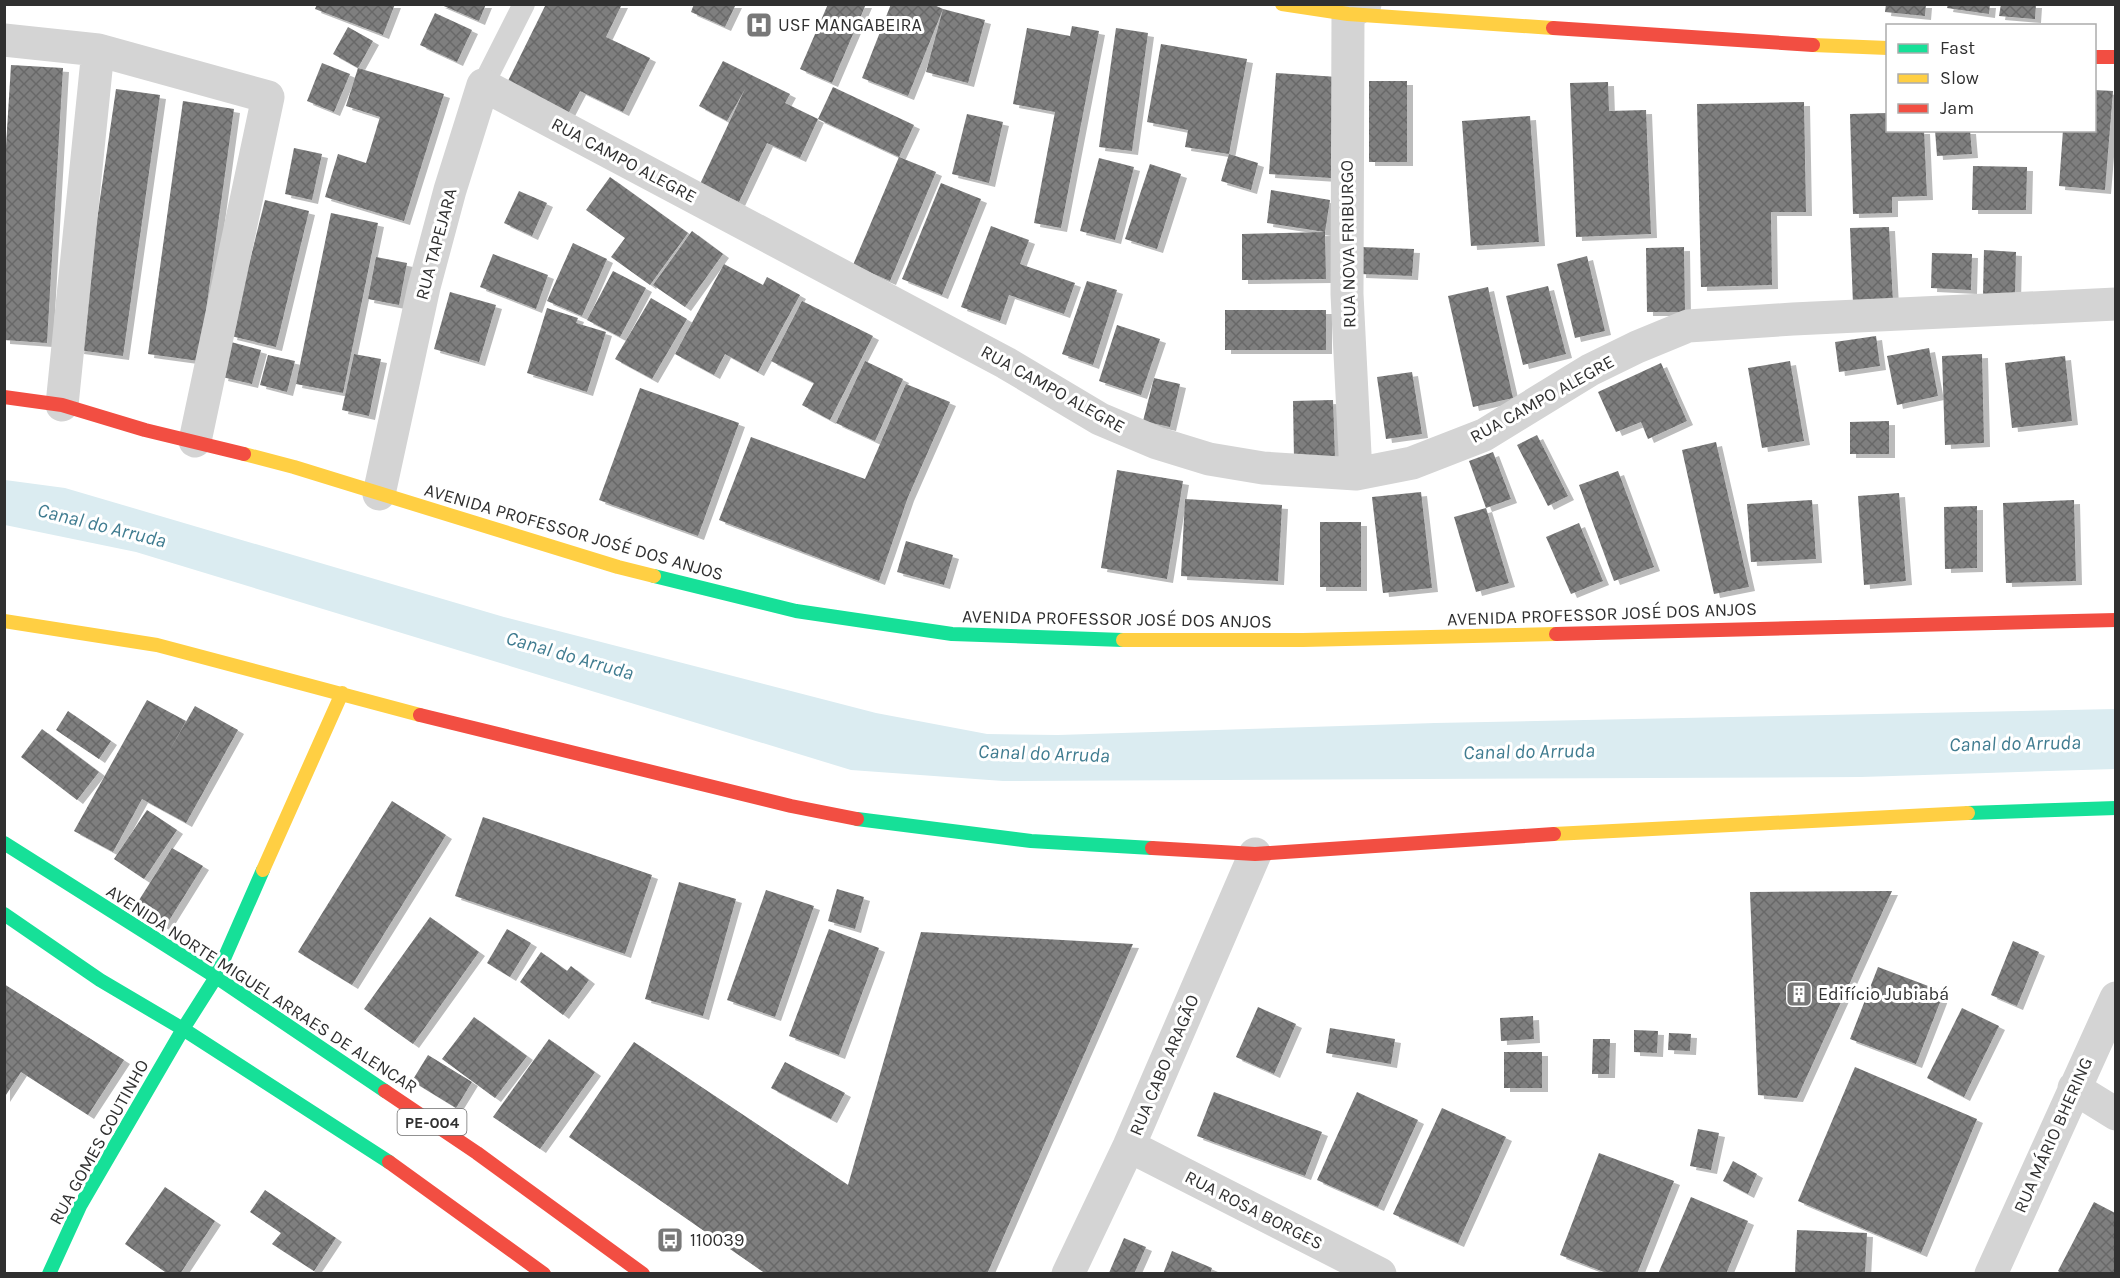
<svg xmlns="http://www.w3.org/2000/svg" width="2120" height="1278" viewBox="0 0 2120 1278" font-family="Karla,sans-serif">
<defs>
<pattern id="building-cross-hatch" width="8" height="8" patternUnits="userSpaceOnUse" patternTransform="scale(1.5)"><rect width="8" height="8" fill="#7f7f7f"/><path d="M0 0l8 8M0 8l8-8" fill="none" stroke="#686868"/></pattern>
<filter id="shadow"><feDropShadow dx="6" dy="4" stdDeviation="0" flood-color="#0004"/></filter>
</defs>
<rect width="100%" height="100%" fill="#fff"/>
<path fill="#dbecf1" d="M5 480 65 488 504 617 876 713 987 734 1058 735 1435 723 2115 709V769L1861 777 1003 781 851 770 136 552 5 525Z"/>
<path fill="url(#building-cross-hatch)" filter="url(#shadow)" d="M317 4H395L383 35 315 9Z
M439 4H486L479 21Z
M546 4H622L606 37 650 58 623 112 580 91 568 114 506 85Z
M694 4H736L725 27 691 12Z
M828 4H866L832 83 800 69Z
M891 4H932L943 9 908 96 862 78Z
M1886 4H1926L1925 16 1885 12Z
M1948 4H1990L1989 14 1947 8Z
M2001 4H2036L2035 19 1999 16Z
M943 9 985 20 968 83 926 72Z
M435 13 472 30 457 62 420 45Z
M1072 26 1099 31 1061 228 1034 223 1055 112 1013 104 1027 28 1070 36Z
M348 27 373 41 358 68 333 54Z
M1116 28 1148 33 1132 151 1099 147Z
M1161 44 1247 59 1229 154 1185 147 1188 130 1147 122Z
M723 61 790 94 785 103 818 119 800 158 767 143 739 202 700 184 745 89 727 121 699 106Z
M322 63 350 74 334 112 307 101Z
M11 65 63 68 47 343 4 340V178Z
M358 68 444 94 404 221 325 197 338 154 366 163 380 117 346 106Z
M1276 73 1338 77 1331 178 1269 174Z
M1369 81H1407V162H1369Z
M1608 82 1609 111 1646 110 1651 234 1576 237 1570 83Z
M833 87 914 125 899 157 818 119Z
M116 89 160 95 123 356 78 350Z
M2094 90 2113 91 2105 190 2059 186 2063 130H2094Z
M183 101 234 109 199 361 148 354Z
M1804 102 1806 212H1771L1772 285 1701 287 1697 104Z
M1887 113V130H1924L1927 196 1892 197V213L1853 214 1850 114Z
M967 114 1003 122 989 183 952 174Z
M1530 116 1539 242 1471 246 1462 121Z
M1935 130H1970L1972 154 1937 156Z
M294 148 322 154 312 200 285 194Z
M1229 154 1258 163 1251 190 1221 181Z
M899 157 936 172 890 281 853 265Z
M1099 158 1134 167 1115 240 1080 231Z
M1150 164 1181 174 1157 249 1125 239Z
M1973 166 2027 167 2026 210H1972Z
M610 177 688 233 650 285 611 257 625 238 586 210Z
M941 183 981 199 942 295 902 279Z
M1271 190 1330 200 1325 232 1267 223Z
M519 191 547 203 532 236 504 223Z
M265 200 309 211 276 347 231 336Z
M331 213 378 223 343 393 296 384Z
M991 226 1029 240 1020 264 1075 283 1064 314 1009 295 1000 321 961 307Z
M1889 227 1893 302 1853 304 1850 228Z
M692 231 723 254 685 307 653 285Z
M1325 232 1326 279 1242 280V234Z
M573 243 607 259 582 316 547 301Z
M1361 247 1414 249 1412 276 1360 274Z
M1684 247 1685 312H1647L1646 248Z
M1984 250 2016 252 2015 298 1983 296Z
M1932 253 1972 254 1971 290 1931 288Z
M493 254 548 275 536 309 480 287Z
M1587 256 1605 331 1575 338 1557 264Z
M376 257 407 263 399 305 368 299Z
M724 264 763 285 767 277 800 295 758 372 725 354 714 375 675 354Z
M613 271 646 288 620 337 587 320Z
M1087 281 1117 290 1093 365 1062 354Z
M1548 286 1566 354 1523 365 1506 296Z
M1488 287 1513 398 1473 407 1448 296Z
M450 292 496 305 479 362 434 349Z
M651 298 687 319 652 379 615 359Z
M802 301 873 336 830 420 802 405 814 383 771 361Z
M547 308 578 318 576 323 606 332 587 392 527 373Z
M1225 310H1326V350H1225Z
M1117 325 1160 339 1141 395 1099 381Z
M1876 336 1880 366 1839 372 1835 342Z
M231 342 261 350 252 384 222 377Z
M1929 348 1938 396 1897 405 1887 356Z
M354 354 381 359 369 416 342 410Z
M1982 354 1984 443 1945 445 1942 356Z
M268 355 295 361 287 392 260 385Z
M2065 356 2072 421 2012 428 2005 363Z
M865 361 903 379 875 441 836 423Z
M1790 361 1804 441 1762 448 1748 368Z
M1661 363 1687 421 1648 439 1641 422 1616 432 1598 392Z
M1412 372 1422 434 1386 439 1377 377Z
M1154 378 1180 384 1170 427 1143 421Z
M906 384 950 402 908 497 879 581 719 520 751 437 865 479Z
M640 388 739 423 698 536 599 500Z
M1333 400 1335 458 1294 459 1293 401Z
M1889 421V454H1850V422Z
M1537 435 1568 496 1548 506 1517 445Z
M1716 442 1749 587 1714 594 1682 450Z
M1493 452 1511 499 1486 508 1469 461Z
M1117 470 1183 481 1167 579 1101 568Z
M1618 471 1654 567 1614 581 1579 485Z
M1421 492 1432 588 1383 593 1372 497Z
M1899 493 1906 581 1864 585 1858 496Z
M1185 499 1282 505 1278 581 1181 576Z
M1812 500 1816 559 1751 562 1747 504Z
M2074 500 2076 581 2006 583 2003 503Z
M1977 506V568L1945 569 1944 507Z
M1486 508 1509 583 1476 592 1454 517Z
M1320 522H1361V587H1320Z
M1579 523 1603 581 1571 594 1546 537Z
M906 541 953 555 944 585 897 572Z
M147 700 186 721 167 755 195 706 238 730 186 823 142 799 113 852 74 831Z
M68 711 111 741 99 759 56 730Z
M42 729 99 772 77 800 21 757Z
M392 801 446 835 352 985 298 952Z
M147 810 177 830 144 879 114 859Z
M483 817 652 875 625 954 455 896Z
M172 848 203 866 165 927 134 908Z
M679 882 736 899 703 1016 645 999Z
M837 889 864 897 855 929 828 921Z
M766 890 814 906 775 1017 727 1000Z
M1892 891 1797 1098 1758 1095 1750 892Z
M430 917 479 952 413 1044 364 1009Z
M507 929 531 943 510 977 487 963Z
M829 929 879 948 839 1055 789 1036Z
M921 932 1133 944 987 1274H766L569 1137 634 1042 848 1185Z
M2013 941 2039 952 2017 1006 1991 995Z
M541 952 567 971 571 966 589 980 563 1015 520 982Z
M1878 967 1944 992 1916 1064 1850 1039Z
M4 984 124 1060 88 1115 21 1072 4 1098Z
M1258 1007 1296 1024 1274 1074 1236 1057Z
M1962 1008 1999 1026 1964 1097 1927 1078Z
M1533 1016 1534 1039 1501 1041 1500 1018Z
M474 1017 527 1056 495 1098 442 1059Z
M1330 1028 1395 1039 1391 1064 1326 1053Z
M1634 1030 1658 1031 1657 1053 1634 1052Z
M1669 1033 1691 1034 1690 1051 1668 1050Z
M549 1039 595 1072 540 1149 493 1117Z
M1593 1039H1610L1609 1074H1592Z
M1504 1052H1542V1088H1504Z
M428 1055 472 1082 456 1108 412 1081Z
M785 1062 845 1093 831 1119 771 1088Z
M1855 1067 1977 1119 1921 1253 1798 1201Z
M1214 1092 1322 1132 1305 1176 1197 1136Z
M1357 1092 1418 1120 1378 1207 1317 1180Z
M1442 1108 1506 1137 1458 1243 1393 1214Z
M1698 1129 1719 1133 1711 1170 1690 1166Z
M1599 1153 1674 1181 1637 1274H1609L1560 1255Z
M1733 1161 1757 1174 1748 1194 1723 1181Z
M165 1187 215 1221 180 1274H168L125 1244Z
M265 1190 336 1238 314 1271 272 1244 281 1233 250 1212Z
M1691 1197 1748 1221 1726 1274H1658Z
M2094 1202 2115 1213V1274H2062L2058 1271Z
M1797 1230 1867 1233 1865 1274H1795Z
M1124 1238 1146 1247 1134 1274H1111L1109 1273Z
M1172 1251 1212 1268 1210 1274H1163Z"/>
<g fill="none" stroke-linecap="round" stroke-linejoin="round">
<path stroke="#d4d4d4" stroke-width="22" d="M483 85 524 4"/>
<path stroke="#d4d4d4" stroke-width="33" d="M4 40 98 50 268 97 195 441
M62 405 98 50
M1356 474 1347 294 1348 14 1365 4
M379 494 424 287 450 190 483 85 1006 363 1100 419 1157 443 1209 459 1263 468 1356 474 1412 463 1484 435 1590 370 1637 347 1688 326 1793 319 2116 304
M2074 1088 2116 1114
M1129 1146 1380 1274
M1068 1274 1129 1146 1255 854
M1991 1274 2116 998"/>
<path stroke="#16e098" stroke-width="14" d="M654 576 796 611 952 634 1123 640
M1968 813 2116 808
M857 819 1031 841 1152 848
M4 843 216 977 385 1091
M4 914 100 980 183 1029 389 1162
M49 1274 80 1206 183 1029 216 977 263 870"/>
<path stroke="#ffcf43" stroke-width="14" d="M1282 4 1348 14 1553 28
M1813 45 1888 48
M244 454 294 467 618 567 654 576
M4 621 157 645 420 715
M1123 640H1303L1556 634
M1554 834 1968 813
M263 870 342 693"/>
<path stroke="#f24e42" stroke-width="14" d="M1553 28 1813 45
M2094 57H2116
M4 397 62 405 145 430 244 454
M1556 634 2116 620
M420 715 791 806 857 819
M1152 848 1255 854 1554 834
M385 1091 477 1153 643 1274
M389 1162 544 1274"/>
</g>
<defs>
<symbol id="hospital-square" viewBox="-11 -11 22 22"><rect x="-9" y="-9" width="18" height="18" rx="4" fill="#787878" stroke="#fff"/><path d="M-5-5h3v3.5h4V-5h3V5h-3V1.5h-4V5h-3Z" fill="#fff"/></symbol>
<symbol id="building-square" viewBox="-11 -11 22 22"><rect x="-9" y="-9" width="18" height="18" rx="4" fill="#787878" stroke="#fff"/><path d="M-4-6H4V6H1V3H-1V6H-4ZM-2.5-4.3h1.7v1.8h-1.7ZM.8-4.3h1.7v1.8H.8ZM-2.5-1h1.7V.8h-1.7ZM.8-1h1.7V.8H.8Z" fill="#fff"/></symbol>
<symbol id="bus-square" viewBox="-11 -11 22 22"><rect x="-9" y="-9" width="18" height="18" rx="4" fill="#787878" stroke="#fff"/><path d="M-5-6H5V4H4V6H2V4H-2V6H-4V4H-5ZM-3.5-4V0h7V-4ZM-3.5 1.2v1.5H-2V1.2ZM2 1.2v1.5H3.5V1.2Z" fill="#fff"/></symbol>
</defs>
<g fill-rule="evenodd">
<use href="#hospital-square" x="744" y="10" width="30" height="30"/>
<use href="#building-square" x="1784" y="979" width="30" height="30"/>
<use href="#bus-square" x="655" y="1225" width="30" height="30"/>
</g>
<g text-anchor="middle" stroke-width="6" stroke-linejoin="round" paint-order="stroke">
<rect fill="#fff" stroke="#6e6e6e" stroke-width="1.5" x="397.5" y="1109" width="69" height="26" rx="4.5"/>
<g font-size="16" font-weight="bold" fill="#303030">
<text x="432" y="1128">PE-004</text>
</g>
<g font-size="18" fill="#303030" stroke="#fff" text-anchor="start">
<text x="778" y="31">USF MANGABEIRA</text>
<text x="1818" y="1000">Edifício Jubiabá</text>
<text x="690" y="1246">110039</text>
</g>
<g font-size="18" fill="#303030" stroke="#fff">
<text transform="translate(624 160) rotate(28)" y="6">RUA CAMPO ALEGRE</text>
<text transform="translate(436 244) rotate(-75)" y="6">RUA TAPEJARA</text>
<text transform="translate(1348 244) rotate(-91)" y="6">RUA NOVA FRIBURGO</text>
<text transform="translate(1053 389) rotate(29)" y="6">RUA CAMPO ALEGRE</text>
<text transform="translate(1542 399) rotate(-29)" y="6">RUA CAMPO ALEGRE</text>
<text transform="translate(574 532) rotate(16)" y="6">AVENIDA PROFESSOR JOSÉ DOS ANJOS</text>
<text transform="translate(1602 614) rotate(-2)" y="6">AVENIDA PROFESSOR JOSÉ DOS ANJOS</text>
<text transform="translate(1117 619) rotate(1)" y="6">AVENIDA PROFESSOR JOSÉ DOS ANJOS</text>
<text transform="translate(262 989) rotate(33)" y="6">AVENIDA NORTE MIGUEL ARRAES DE ALENCAR</text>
<text transform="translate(1164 1065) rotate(-67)" y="6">RUA CABO ARAGÃO</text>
<text transform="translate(2053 1135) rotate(-66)" y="6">RUA MÁRIO BHERING</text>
<text transform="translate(99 1142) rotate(-61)" y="6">RUA GOMES COUTINHO</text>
<text transform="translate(1254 1210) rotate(27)" y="6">RUA ROSA BORGES</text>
</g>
<g font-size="20" font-style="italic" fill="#407c90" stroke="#fff">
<text transform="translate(102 525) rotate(14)" y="7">Canal do Arruda</text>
<text transform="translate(570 655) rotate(16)" y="7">Canal do Arruda</text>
<text transform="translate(2015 743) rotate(-1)" y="7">Canal do Arruda</text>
<text transform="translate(1529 751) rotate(-1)" y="7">Canal do Arruda</text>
<text transform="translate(1044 753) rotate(2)" y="7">Canal do Arruda</text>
</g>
</g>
<rect width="2120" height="1278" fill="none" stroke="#303030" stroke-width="12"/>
<rect x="1886" y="24" width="210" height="108" fill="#ffffff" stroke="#acacac" stroke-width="1.5"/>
<rect x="1898" y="44" width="30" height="9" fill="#16e098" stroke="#acacac" stroke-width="1.5"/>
<text x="1940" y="54" font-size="18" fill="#303030">Fast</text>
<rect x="1898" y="74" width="30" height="9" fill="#ffcf43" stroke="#acacac" stroke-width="1.5"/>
<text x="1940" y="84" font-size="18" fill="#303030">Slow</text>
<rect x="1898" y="104" width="30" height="9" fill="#f24e42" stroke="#acacac" stroke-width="1.5"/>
<text x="1940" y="114" font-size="18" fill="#303030">Jam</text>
</svg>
